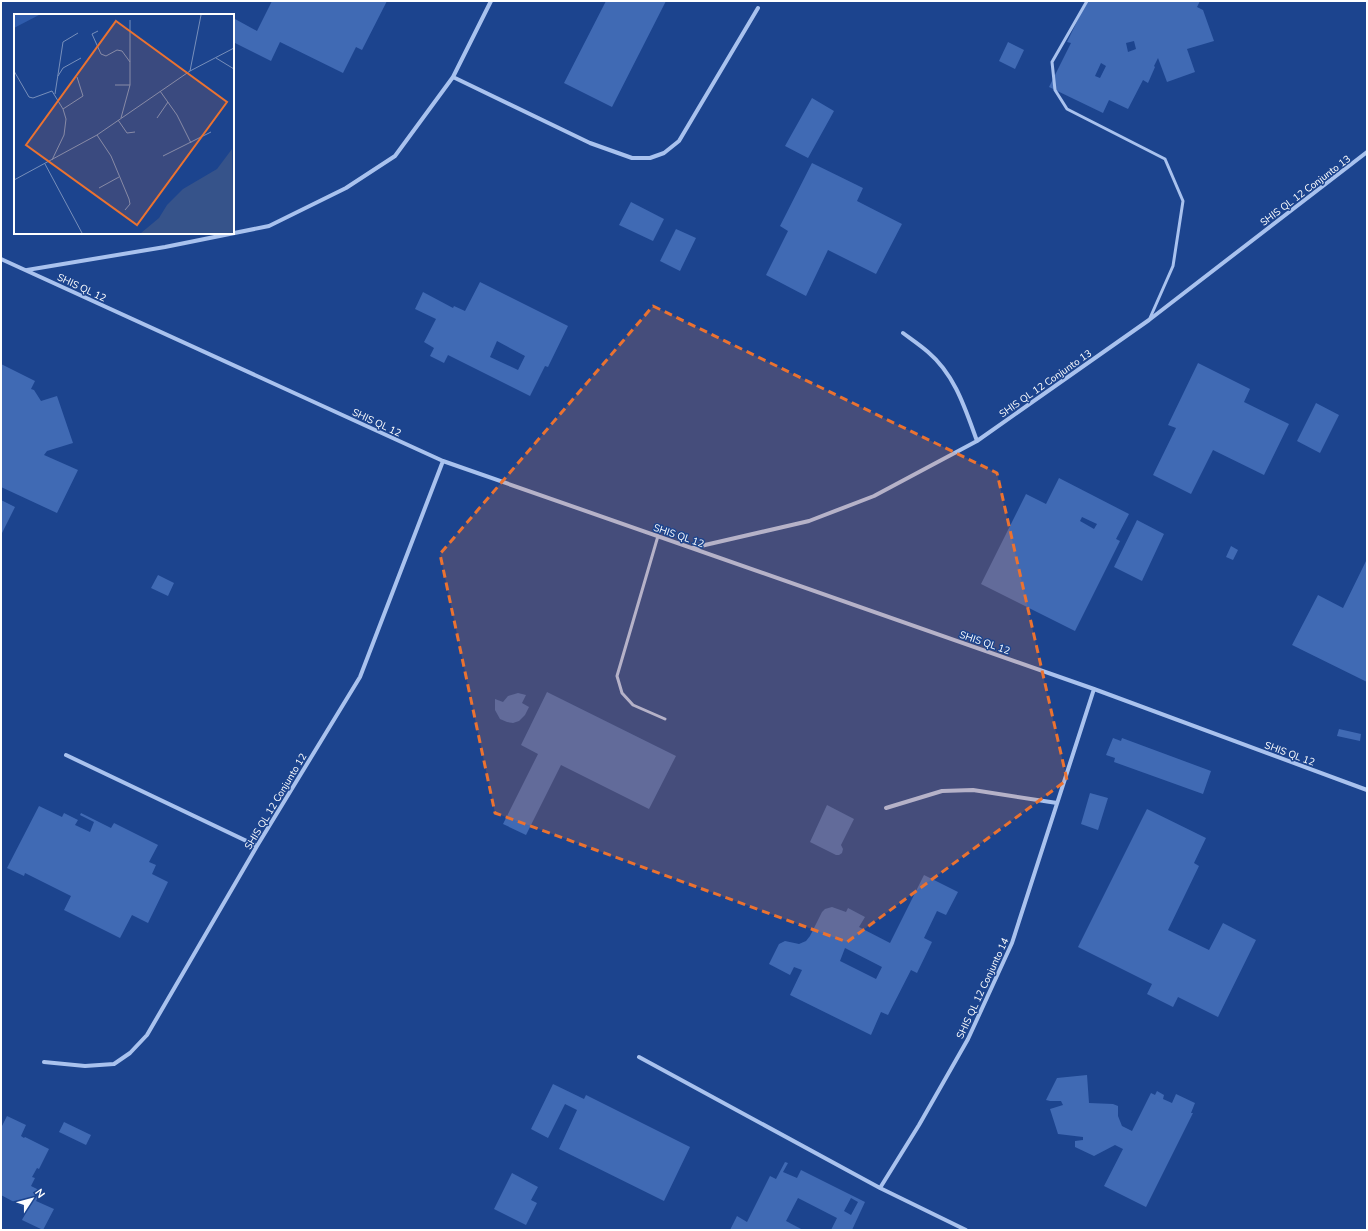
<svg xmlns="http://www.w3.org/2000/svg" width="1368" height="1231" viewBox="0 0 1368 1231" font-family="'Nunito Sans',sans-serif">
<rect width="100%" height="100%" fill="#1c448e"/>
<path fill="#406ab4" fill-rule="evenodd" d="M272 1H387L362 50 356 47 343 73 280 42 271 61 233 42V23L235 19 257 31Z
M606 1H666L612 107 564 83Z
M1087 1H1200L1197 7 1203 10 1214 41 1187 49 1195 72 1167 82 1158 58 1154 66 1155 67 1148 83 1143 80 1128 109 1109 100 1103 113 1049 87 1071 43 1067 42ZM1134 41 1136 49 1128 52 1126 43ZM1101 63 1106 66 1100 78 1095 76Z
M1008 42 1024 50 1015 69 999 61Z
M812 98 834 111 808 158 785 146Z
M812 163 863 188 857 201 902 224 876 274 828 250 806 296 766 275 788 231 780 226Z
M631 202 664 219 653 241 619 225Z
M676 229 696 238 680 271 660 261Z
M480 282 568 326 548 367 545 366 530 396 448 355 444 363 430 356 434 348 424 342 436 319 415 309 423 292 453 308 454 306 465 311ZM497 341 525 356 518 370 490 357Z
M1198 363 1250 389 1244 402 1289 424 1264 475 1213 450 1191 494 1153 475 1176 428 1168 425Z
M1 364 35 381 31 389 34 390 41 401 57 396 73 443 47 451 44 455 78 470 57 513 1 487Z
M1316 403 1339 415 1320 453 1297 441Z
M1059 478 1129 514 1116 539 1120 541 1075 631 981 584 1026 494 1046 504ZM1082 517 1097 524 1094 529 1080 521Z
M1 500 15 507 1 535Z
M1137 520 1164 534 1142 581 1114 567Z
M1231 546 1238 550 1233 560 1226 557Z
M1367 559V682L1292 645 1318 595 1343 608Z
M158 575 174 583 168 596 151 588Z
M547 692 676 756 649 809 561 765 526 835 503 824 538 754 521 745Z
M518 693 526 695 522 703 529 707 525 715 519 721 513 723 507 722 500 719 495 710V699L503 702 508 696Z
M1339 729 1361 734 1360 741 1337 736Z
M1113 738 1121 741 1122 738 1211 771 1203 794 1114 762 1115 758 1106 755Z
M1090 793 1108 798 1098 830 1081 824Z
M827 805 854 819 841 845 843 849 842 853 839 855H836L810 842Z
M39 806 62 817 64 813 78 820 75 825 90 832 94 822 80 815 81 813 111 828 114 823 158 845 149 862 156 865 152 874 168 882 148 923 132 915 120 938 64 910 71 896 25 873 24 876 7 868Z
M1147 809 1206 838 1194 863 1199 866 1168 930 1209 950 1223 923 1256 940 1218 1017 1178 997 1173 1007 1147 994 1152 984 1078 947Z
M924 875 958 892 946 915 937 911 924 938 932 942 917 973 911 970 888 1015 881 1012 871 1035 790 995 802 970 794 967 790 975 769 964 779 944 785 941 799 944 806 941 810 936 822 912 825 909 832 907 846 912 848 908 865 917 859 927 890 943ZM845 948 882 967 876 979 840 961Z
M1087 1075 1089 1103 1113 1104 1118 1106V1116L1122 1126 1132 1131 1151 1093 1155 1095 1157 1091 1164 1095 1163 1099 1172 1103 1176 1094 1195 1103 1191 1113H1193L1146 1207 1104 1186 1123 1149 1115 1145 1094 1156 1075 1147V1141L1083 1140V1137L1058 1134 1050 1109 1063 1105 1061 1101H1050L1046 1100 1057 1078Z
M553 1084 584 1099 586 1095 690 1147 664 1201 559 1149 577 1110 565 1104 548 1138 531 1129Z
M7 1116 26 1125 21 1136 24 1138 25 1137 49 1149 39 1169 37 1168 32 1177 35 1178 31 1186 41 1191 36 1201 54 1209 43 1230 22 1220 27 1209 1 1195V1125L2 1126Z
M64 1122 91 1135 86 1145 59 1132Z
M785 1162 788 1163 783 1172 797 1178 801 1170 865 1202 852 1230H831L837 1218 798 1198 786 1221 803 1230H730L737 1216 747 1222 770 1176 776 1179ZM851 1198 858 1202 851 1215 844 1211Z
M512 1173 538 1187 531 1200 537 1203 526 1225 494 1209Z"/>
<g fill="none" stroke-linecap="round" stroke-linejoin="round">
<path stroke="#a9c2ee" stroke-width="3" d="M1087 1 1052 62 1055 90 1067 109 1165 159 1183 201 1173 266 1150 318
M658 536 617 676 622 693 633 705 665 719"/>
<path stroke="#a9c2ee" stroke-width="4" d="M453 77 590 143 632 158H650L664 153 679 141 758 8
M1 259 443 461 1094 689 1367 790
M27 270 165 247 269 226 346 188 395 156 453 77 491 1
M903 333C911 339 920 345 928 352 955 375 965 408 977 441
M692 548 809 521 874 496 977 441 1149 320 1367 152
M66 755 257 846
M886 808 942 791 973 790 1057 803
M639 1057 880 1188 966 1230
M44 1062 85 1066 114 1064 130 1053 147 1035 257 846 360 677 443 461
M880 1188 919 1125 968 1039 1012 943 1094 689"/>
</g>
<path fill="#eb7230" fill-opacity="0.2" stroke="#eb7230" stroke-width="3" stroke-dasharray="8 5" stroke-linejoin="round" d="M653 306 997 473 1067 780 847 942 495 813 440 554Z"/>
<g text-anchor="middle" stroke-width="3" stroke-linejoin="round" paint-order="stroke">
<g font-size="10" fill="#fff" stroke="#1c448e">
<text transform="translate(1305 190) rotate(-37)" y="4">SHIS QL 12 Conjunto 13</text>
<text transform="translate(82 287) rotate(25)" y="4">SHIS QL 12</text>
<text transform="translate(1045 383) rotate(-35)" y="4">SHIS QL 12 Conjunto 13</text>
<text transform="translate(377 422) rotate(25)" y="4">SHIS QL 12</text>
<text transform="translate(679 535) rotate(19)" y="4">SHIS QL 12</text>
<text transform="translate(985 642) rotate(19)" y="4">SHIS QL 12</text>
<text transform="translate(1290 753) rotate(20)" y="4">SHIS QL 12</text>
<text transform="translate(275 801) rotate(-59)" y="4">SHIS QL 12 Conjunto 12</text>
<text transform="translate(982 988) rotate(-65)" y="4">SHIS QL 12 Conjunto 14</text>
</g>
</g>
<g transform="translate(14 14)">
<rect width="220" height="220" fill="#1c448e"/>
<path d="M0 1H25L0 14Z" fill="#2f5cac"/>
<path d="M218 135 220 219H127L145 204 153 191 169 175 203 155Z" fill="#36538a"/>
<path fill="none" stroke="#778fbb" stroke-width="1" d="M84 17 78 20 87 40 92 42 103 36 108 37 116 48M202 44 220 55M0 57 15 83 19 84 38 77 49 95 52 105 50 121 38 146M176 57 187 1M44 62 49 54 67 44M101 71H116M146 77 163 101 177 129M41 80 49 28 64 19M49 95 69 82 63 63M107 104 116 71V6M143 104 154 88M104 106 113 119 121 118M83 121 97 142 115 185 116 190 111 196M149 142 197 118M31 150 68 219M0 166 83 121 176 57 220 34M85 174 105 163"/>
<path fill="#eb7230" fill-opacity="0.15" stroke="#eb7230" stroke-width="2" d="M102 7 213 88 123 211 12 131Z"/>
<rect width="220" height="220" fill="none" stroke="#fff" stroke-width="2"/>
</g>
<rect width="1368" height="1231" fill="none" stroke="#ffffff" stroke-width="4"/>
<g transform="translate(32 1199) rotate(54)" stroke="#1c448e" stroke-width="3" paint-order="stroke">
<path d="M0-3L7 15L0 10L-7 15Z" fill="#ffffff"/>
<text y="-6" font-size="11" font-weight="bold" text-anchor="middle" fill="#ffffff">N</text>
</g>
</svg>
